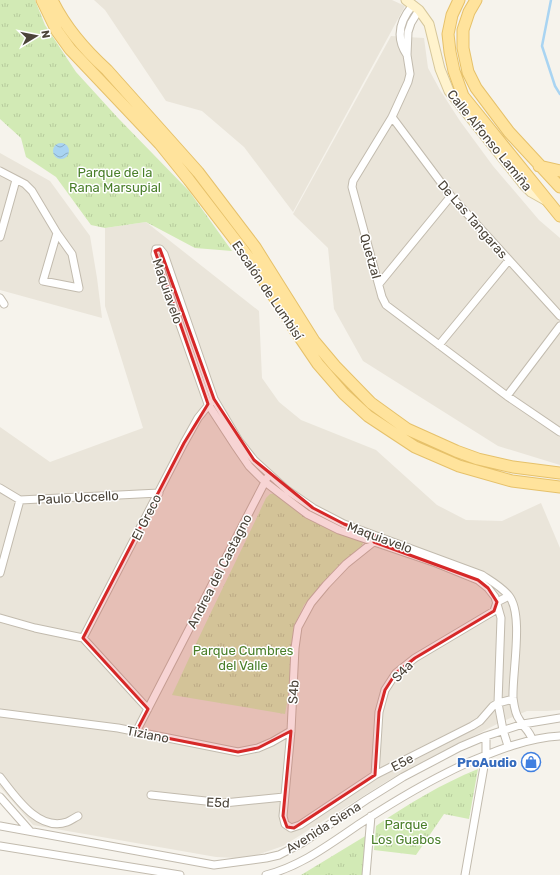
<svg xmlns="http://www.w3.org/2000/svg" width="560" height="875" viewBox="0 0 560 875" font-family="Rubik,sans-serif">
<defs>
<pattern id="grass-tufts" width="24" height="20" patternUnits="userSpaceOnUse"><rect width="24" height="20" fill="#d2eab5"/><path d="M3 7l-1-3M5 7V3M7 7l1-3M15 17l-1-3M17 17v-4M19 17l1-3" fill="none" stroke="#b6ca9c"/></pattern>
<pattern id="water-waves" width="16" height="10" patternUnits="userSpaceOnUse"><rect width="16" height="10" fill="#a9d4f2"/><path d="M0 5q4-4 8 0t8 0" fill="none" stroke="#8caec5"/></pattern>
</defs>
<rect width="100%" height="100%" fill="#f6f3ec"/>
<path fill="#eae5da" d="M94 0H392L405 6 293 212 244 147 202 111 166 101 105 10Z
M391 36 424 38 428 68 440 90 460 121 493 166 539 220 560 238V465L498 446 363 361 334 309 328 248 293 214Z
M0 153 50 181 90 236 97 278 102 318 0 290Z
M146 222 259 311 262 378 279 402 301 420 376 450 437 505 466 520 502 521 541 503 560 548V710L547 711H527L501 722 389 780 283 846 257 855 236 858 216 857 33 825 0 787V427L50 462 143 428 105 306V228Z"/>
<path fill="url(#grass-tufts)" d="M0 0H35L45 25 76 72 118 118 189 191 232 251 195 248 146 222 105 228 91 225 56 177 26 157 21 138 0 119Z
M276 493 321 517 360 532 364 541 361 547 340 564 304 605 295 624 288 698 285 714 172 695C202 629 235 564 266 498L270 494Z
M478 769 469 819 444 814 416 855 374 850 376 826C408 804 441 784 478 769Z
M367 835 365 875H301Z"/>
<path fill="url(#water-waves)" d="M53 151a8 8 0 1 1 16 0a8 8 0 1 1-16 0Z"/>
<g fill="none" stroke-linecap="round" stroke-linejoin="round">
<path stroke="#a9d4f2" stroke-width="2.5" d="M551 0 542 46 555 86 560 94"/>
<defs>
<path id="street" d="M419 10 411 23 408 32 407 55 410 74 408 82 392 117 353 181 352 187 382 297 386 305 507 396 560 432
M407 55C395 37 400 20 413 5
M392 117 451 196 560 316
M0 171 25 184 32 191 57 233 72 254 79 288 43 281 57 233
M0 237 16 180
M379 284 451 196
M0 298 4 304
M439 345 509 260
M507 396 560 326
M0 488 20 500 159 493
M376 540 346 564 326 585 311 603 298 627 295 648 291 731 283 816 285 824 291 828 300 825 375 775 472 726 480 721 493 706 498 703 513 699
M0 573 20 500
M0 618 35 628 83 638 148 709
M83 638 184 443 198 418 211 402
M0 713 118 728 238 752 258 748 272 742 291 731
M136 732 267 478
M508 746 503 730 498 703 501 618 495 597 488 588 478 580 436 563 339 530 307 514 265 482 249 466 236 447 208 404 155 254 156 249H160L164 254 214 399 239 441 254 460 287 490 313 508 344 524 482 575C491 581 502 587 509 596 524 615 512 673 513 698 514 705 515 714 519 719 523 727 529 730 532 739
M375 775 379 712 385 690 396 673 415 658 494 611 497 602 509 596
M0 777C15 796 38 832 67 822 70 821 74 818 78 816
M151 795 224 803 284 797
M0 797 30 831
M0 826 214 865 266 858 279 855 302 843 366 800 403 777 460 747 486 736 523 724 560 718
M0 846 180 875
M266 875C302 866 331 843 361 823 396 800 430 780 467 763 498 750 527 738 560 736
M366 875 371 816
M465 875 486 755V736"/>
<path id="secondary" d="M406 0 419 10 429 24 440 69 449 91 524 185 531 192 547 201"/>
<path id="primary" d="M42 0 57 31 70 49 160 144 189 180 252 262 295 330 318 364 344 394 368 416 415 447 459 466 512 481 560 487
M52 0C65 27 85 50 107 70L198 172 255 247 314 341 335 366 371 403 407 429 456 451 478 459 513 467 560 473
M459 0 452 15 448 34 450 52 454 71 463 96 560 216
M476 0 469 12 463 30V48L468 72 476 88 509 132 560 187
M539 166 560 171"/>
</defs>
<use href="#street" stroke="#c2bbae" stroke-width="9"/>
<use href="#secondary" stroke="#d6c79b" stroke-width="11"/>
<use href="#primary" stroke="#e6c16a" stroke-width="13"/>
<use href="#street" stroke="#fff" stroke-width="7"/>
<use href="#secondary" stroke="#fff3cd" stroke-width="9"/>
<use href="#primary" stroke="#ffe39c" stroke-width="11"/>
</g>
<path fill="#d62828" fill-opacity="0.2" stroke="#d62828" stroke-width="3" stroke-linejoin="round" d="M160 249 214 399 254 460 313 508 344 524 380 537 374 542 478 580 488 588 497 602 494 611 415 658 396 673 385 690 379 712 375 775 294 828 287 827 283 816 291 731 258 748 238 752 136 732 148 709 83 638 184 443 208 404 155 251Z"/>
<defs>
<symbol id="shop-ring" viewBox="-11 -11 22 22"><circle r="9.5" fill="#fff" stroke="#3f7fe0" stroke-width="1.5"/><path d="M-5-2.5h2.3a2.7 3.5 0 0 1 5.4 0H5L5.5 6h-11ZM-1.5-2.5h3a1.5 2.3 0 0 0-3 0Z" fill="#3f7fe0"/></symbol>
</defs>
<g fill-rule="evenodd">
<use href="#shop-ring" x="520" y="751" width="22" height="22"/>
</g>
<g text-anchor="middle" stroke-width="3" stroke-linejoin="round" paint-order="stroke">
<g font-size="13" fill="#4b4439" stroke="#fff">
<text transform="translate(490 140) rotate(51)" y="5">Calle Alfonso Lamiña</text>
<text transform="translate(473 219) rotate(49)" y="5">De Las Tangaras</text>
<text transform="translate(371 256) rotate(74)" y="5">Quetzal</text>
<text transform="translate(268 290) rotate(56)" y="5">Escalón de Lumbisí</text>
<text transform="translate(168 291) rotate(71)" y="5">Maquiavelo</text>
<text transform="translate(78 497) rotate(-3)" y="5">Paulo Uccello</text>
<text transform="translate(146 517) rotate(-63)" y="5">El Greco</text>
<text transform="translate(380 537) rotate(20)" y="5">Maquiavelo</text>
<text transform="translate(219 571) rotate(-63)" y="5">Andrea del Castagno</text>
<text transform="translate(402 671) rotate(-46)" y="5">S4a</text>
<text transform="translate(293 692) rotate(-87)" y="5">S4b</text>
<text transform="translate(148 734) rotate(11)" y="5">Tiziano</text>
<text transform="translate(402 762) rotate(-27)" y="5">E5e</text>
<text transform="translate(218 802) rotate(3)" y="5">E5d</text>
<text transform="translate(323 827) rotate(-32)" y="5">Avenida Siena</text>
</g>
<g font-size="13" fill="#4a7f2a" stroke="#fff">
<text x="115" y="177">Parque de la<tspan x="115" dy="15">Rana Marsupial</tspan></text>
<text x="243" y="655">Parque Cumbres<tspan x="243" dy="15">del Valle</tspan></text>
<text x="406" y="829">Parque<tspan x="406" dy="15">Los Guabos</tspan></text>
</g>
<g font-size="13" font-weight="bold" fill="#366cbe" stroke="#fff" text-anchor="end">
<text x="517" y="767">ProAudio</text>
</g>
</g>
<g transform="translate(36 36) rotate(80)" stroke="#ffffff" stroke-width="3" paint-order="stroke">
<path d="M0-3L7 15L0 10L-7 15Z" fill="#4b4439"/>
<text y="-6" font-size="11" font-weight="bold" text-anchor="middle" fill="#4b4439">N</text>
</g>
</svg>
